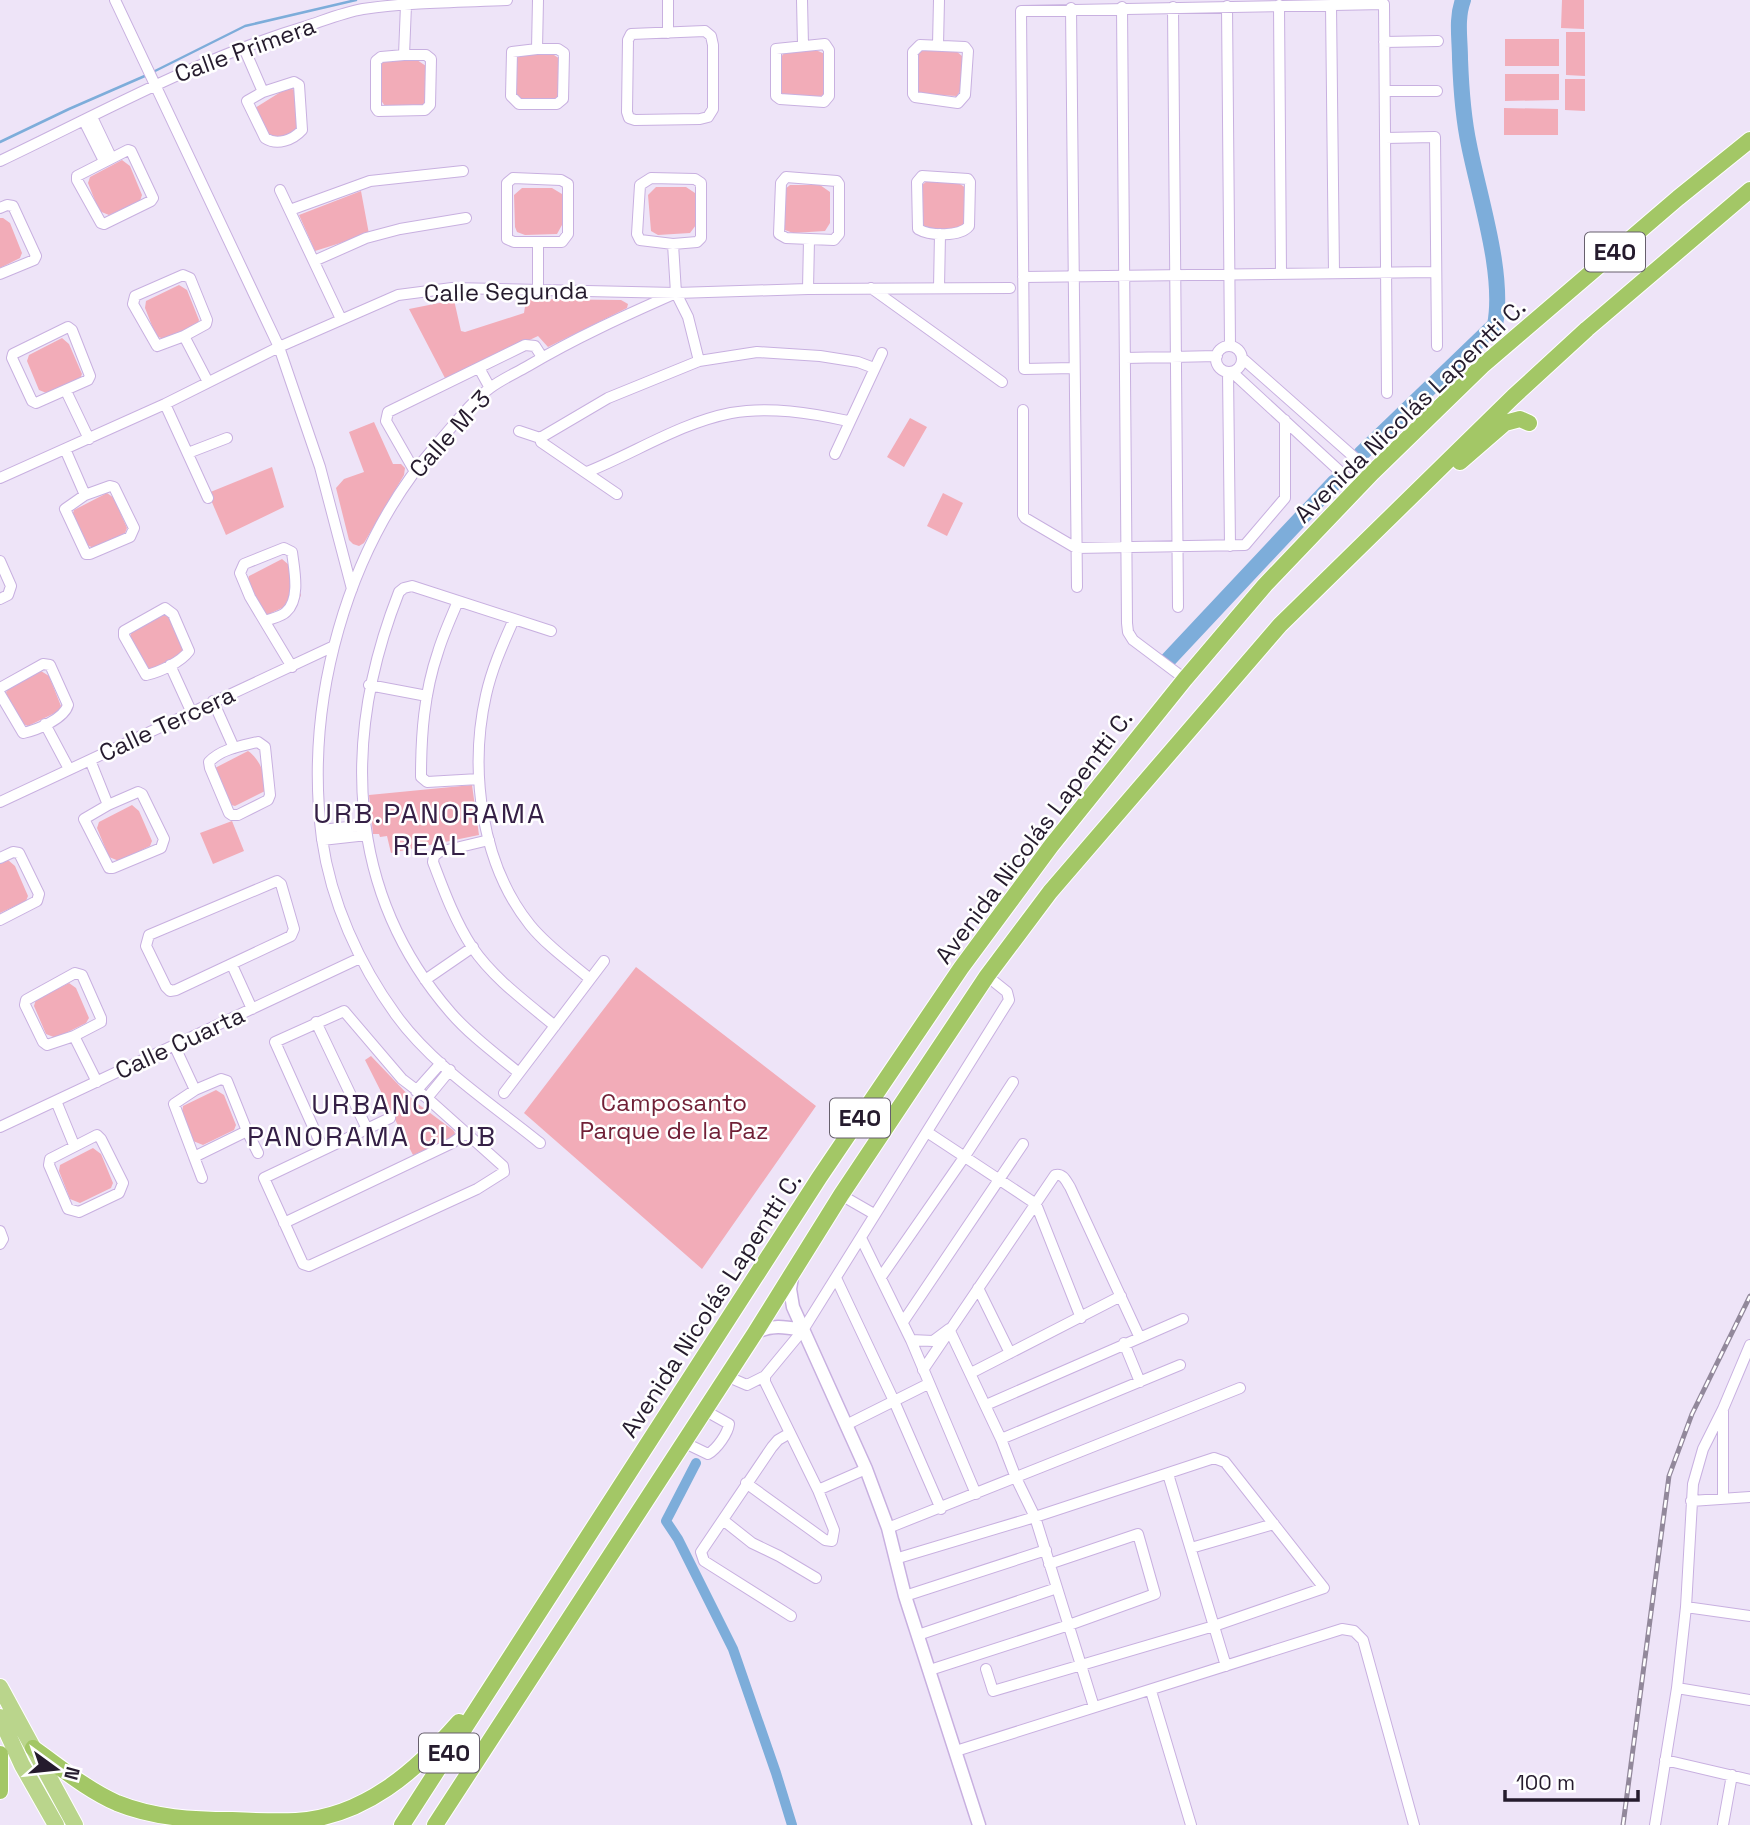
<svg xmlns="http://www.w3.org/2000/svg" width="1750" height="1825" viewBox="0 0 1750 1825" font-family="'Space Grotesk',sans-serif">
<rect width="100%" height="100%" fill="#eee4f8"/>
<path fill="#f2acb8" d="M1562 0H1584V29L1561 28Z
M1566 32H1585V76L1566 75Z
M1505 39H1559V66H1505Z
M922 49 956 51 962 56V87L957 96 917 94 916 54Z
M787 50 818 51 825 54 826 93 818 98 783 95 780 90V58Z
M551 53 560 59 559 96C548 104 528 103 515 97L517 54Z
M387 59 417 60 426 66 425 103 422 106H385L380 99V64Z
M1505 74H1559V100L1505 101Z
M1565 79H1585V111L1565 110Z
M287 88 296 90 300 129 282 138H270L255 108Z
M1504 108 1558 109V135H1504Z
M122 160 130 166 142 195 140 201 109 215 99 211 88 183 90 177Z
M927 181 957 182 966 188 965 225C953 232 935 232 922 226L921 186Z
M790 185H820L830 192V223L825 231 793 233 785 230 783 225 784 190Z
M656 187H686L695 193 696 225 690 233 658 235 651 231 648 195Z
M522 188H552L562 194V225L557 234 525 235 517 232 515 227 514 195Z
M361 191 369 234 315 251 299 215Z
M0 218H3L10 223 22 253 20 258 0 268Z
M179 285 187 290 199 320 197 325 166 340 156 336 145 308 146 301Z
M529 299 621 300 628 304 627 308 621 311 548 347 538 336 446 380 409 309 454 300 461 331 465 332 524 313 526 300Z
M62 338 69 344 82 374 80 379 49 394 39 390 27 361 29 355Z
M910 418 927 427 904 467 887 457Z
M374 422 393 464H401L405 468 404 475 364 543 359 546 353 544 349 540 336 488 344 479 364 472 349 432Z
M272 467 284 507 226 535 208 493Z
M107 493 114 498 127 528 125 533 94 548 84 544 72 516 74 510Z
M943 493 963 503 947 536 927 526Z
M282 559 289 565 301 595 299 600 269 614H264L247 582 249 576Z
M164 614 172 619 184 649 182 654 151 669 141 665 130 637 132 630Z
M41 671 49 676 61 706 59 711 28 726 18 722 6 693 8 687Z
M248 751C260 759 267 777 265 791L235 806 231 805 215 768Z
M472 785 479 835 391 853 387 836 380 837 379 834H373L369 795Z
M132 805 139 811 152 841 150 846 119 861 109 857 97 828 99 822Z
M232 821 244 851 213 864 200 833Z
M8 860 15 866 28 896 26 901 0 913V863Z
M636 967 816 1106 702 1269 524 1113Z
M69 983 76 988 89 1018 86 1023 56 1038 46 1034 34 1006 36 999Z
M371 1056 414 1101 453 1130 455 1133 451 1139 413 1155 365 1060Z
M216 1090 224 1095 236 1125 234 1130 203 1145 193 1141 182 1112 183 1106Z
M93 1148 101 1154 113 1183 111 1188 80 1203 70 1199 59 1171 60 1165Z"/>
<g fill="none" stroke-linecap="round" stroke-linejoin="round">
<path stroke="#7dadda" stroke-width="2.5" d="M153 72 245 26 356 0
M0 142 69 109 147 75"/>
<path stroke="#7dadda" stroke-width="10" d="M696 1463 666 1521 678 1539 733 1649 776 1773 792 1825"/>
<path stroke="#7dadda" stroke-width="16" d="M1361 454 1495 325C1505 274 1479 196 1469 145 1463 117 1461 86 1460 59 1460 39 1456 19 1463 0
M1168 660 1335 482"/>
<defs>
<path id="minor" d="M115 0 279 347 320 467 352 589
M802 0 803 45
M1279 5 1281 274
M1331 5 1334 273
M1227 6 1230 346
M1122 7 1127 623 1128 632 1133 640 1185 679
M1173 7 1178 607
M1071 8 1077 587
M705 31 711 36 713 45V109L708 117 700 119 635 120 629 118 627 112 628 40 631 34Z
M668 33V0
M1384 42 1438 41
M825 44 829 50V96L824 102 780 99 776 96V49Z
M920 45 965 47 968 51 965 95 958 103 915 97 913 94V52Z
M938 45 939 0
M244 48 263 92
M537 49H558L564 53 563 99 557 104H519L511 96 512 52Z
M537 49 538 0
M404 55H426L431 59 430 105 425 110 378 111 376 108V61L381 57Z
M404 55 406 5
M294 82 299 85 302 130C293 140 277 146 265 138L247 101 263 92Z
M1385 91H1437
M92 117 111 157
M84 121 104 161
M1385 138 1435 137 1437 346
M128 150 131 151 153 198 151 201 104 224 101 223 77 180V176Z
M0 161C101 113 199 58 307 26 325 20 345 12 363 9 411 2 459 2 507 0
M922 176 968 179 970 182 969 226C960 237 930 236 918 229L917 182Z
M786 177 837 181 839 184V234L834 240 786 238 779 234 781 183Z
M513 178 561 180 568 184V234L562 242H514L507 239V183Z
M651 178 695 179 701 183V238L697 242 673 244 640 240 637 234 640 185Z
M280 190 341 319
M0 208 7 205 13 206 36 256 34 260 0 274
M290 210 370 181 463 171
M673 244 676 293 688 317 699 361
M314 261 366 238 400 229 466 218
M183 275 190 278 207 320 206 324 184 336 157 346 133 304 135 296Z
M1023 277 1436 272
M871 288 1002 382
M939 288 940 234
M538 289V242
M808 289 809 240
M68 327 72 330 90 376 88 380 36 403 32 401 12 358 13 354Z
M184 336 208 382
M1216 359a13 13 0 1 1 26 0a13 13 0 1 1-26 0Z
M1125 358 1217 356
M1242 358 1372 473
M479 368 490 388
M1074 368 1024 369 1021 11 1384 4 1387 393
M1228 372 1230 546
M1232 372 1359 489
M66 391 89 439
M165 404 208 498
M1023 410V515L1025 518 1076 548 1245 545 1285 498V420
M519 431 540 438 541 442 617 494
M540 438 608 398 699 361 757 352 820 356 858 362 874 368
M65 449 85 495
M188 453 227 438
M835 454 882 353
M414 470 386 421 388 412 525 345 535 346 542 357
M587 472C635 453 680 423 731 413 769 406 811 413 848 421
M0 478 165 404 279 347 398 295 452 288 676 293 808 289 1010 288
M110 486 114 487 134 528 130 537 90 554H86L65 509 85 495Z
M0 561 11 586 8 595 0 599
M458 601C451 618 443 635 438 652 424 693 421 735 421 777L427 782 479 779
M165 608 173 614 189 651C181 662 160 672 146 675L124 636V631Z
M514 619C503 644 492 668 486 695 469 770 481 864 530 925 547 946 570 962 590 979
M265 621C272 618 281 617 286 612 301 599 294 569 292 552L284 548 244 564 240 573 250 597 292 667
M170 665 191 711
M369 685 427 696
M0 688 43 664 50 665 68 705C64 719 37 730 23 733L0 694
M213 701 234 748
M45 724 69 769
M258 742 265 747 270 795 268 800 238 815H232L229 813 210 768 209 762C221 749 241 746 258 742Z
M90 760 108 805
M138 792 142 794 164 839 161 848 113 868H109L84 819 108 805Z
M0 802 334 646
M322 830 365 825
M322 840 367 835
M489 840 439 852 434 856 433 862C444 891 455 921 472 947 493 978 526 1002 555 1026
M0 858 13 852 19 853 39 894 37 901 0 920
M277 881 281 884 294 929 291 936 176 990 170 991 166 987 146 946 149 935Z
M232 965 252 1009
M75 973 82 975 101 1018V1022L74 1036 47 1045 43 1042 25 1005 26 1000Z
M425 980 473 947
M316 1022 367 1129
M74 1036 97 1082
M175 1047 195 1090
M519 1073C496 1054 471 1036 451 1013 345 891 342 737 399 592L404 588 412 586 551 631
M221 1079 227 1081 247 1131 194 1157 174 1104 195 1090Z
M416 1091 441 1063
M504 1093 604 961
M427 1098 450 1070
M56 1101 74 1145
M0 1127 360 958
M247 1131 258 1153
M927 1132 1036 1204 1081 1318
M97 1135 101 1139 123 1183 119 1193 79 1212 68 1209 49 1165 50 1159Z
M540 1143C492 1104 432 1065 396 1015 359 964 331 902 322 839 304 702 346 548 437 444 454 425 470 403 490 388 502 379 516 373 528 366 575 338 626 315 676 293
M323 1149 275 1042 344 1011 402 1079 427 1098 503 1166 504 1172 477 1189 309 1266 303 1264 264 1178 390 1118
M194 1157 202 1178
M841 1195 874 1214
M284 1223 452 1143 466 1133
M0 1231 3 1239 0 1244
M861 1238 911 1340 976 1494
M881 1277 965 1156 1013 1082
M836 1278 894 1401 941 1509
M978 1288 1010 1353
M903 1322 1023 1144
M911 1340 933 1341 949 1329 1001 1439 1016 1478 1035 1517 1094 1707
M1124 1343 1140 1382
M923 1370 1055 1175C1063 1173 1066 1181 1070 1187L1139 1336
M971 1373 1121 1296
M726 1376 747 1385 765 1376
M986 1405 1183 1319
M846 1425 928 1384
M790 1433 778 1440 772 1447 701 1552 704 1561 791 1616
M1001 1439 1180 1365
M683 1442 708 1454C717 1449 728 1433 729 1424L704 1410
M1168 1474 1226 1666
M746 1483 825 1540 832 1541 834 1530 818 1490 765 1382V1376L803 1330 1009 1000 1007 992 987 976
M818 1490 866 1469
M1723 1498V1409
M1691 1501 1750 1497
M723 1520 752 1543 779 1556 816 1578
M888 1528 1240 1388
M1191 1548 1274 1524
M895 1559 1035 1517 1214 1458 1225 1462 1324 1588 1214 1626 993 1691 986 1669
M905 1596 1046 1550
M1686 1607 1750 1616
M918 1635 1057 1588
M930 1670 1069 1625 1155 1594 1138 1534 1049 1564
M1677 1688 1750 1700
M1151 1691 1191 1825
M956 1751 1342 1629 1354 1631 1363 1640 1414 1825
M1665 1760 1750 1780
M1655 1825 1677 1688 1686 1607 1693 1484 1703 1449 1723 1409 1750 1345
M1723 1825 1732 1775"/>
<path id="tertiary" d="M792 1277 790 1289 793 1307 866 1469 888 1528 905 1596 979 1825
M755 1333C771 1324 786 1327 803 1330"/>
<path id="primary" d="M0 1687 75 1825
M0 1717 22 1765 56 1825"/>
<path id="trunk" d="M1460 462 1505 423 1520 419 1529 423
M33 1748C60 1767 87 1790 117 1803 154 1818 193 1820 232 1820 253 1821 275 1822 296 1821 364 1817 416 1771 459 1722
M0 1754V1791
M402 1825 819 1178 961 968 1051 846 1185 679 1265 585 1372 473 1482 366 1678 198 1750 140
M435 1825 755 1333 841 1195 987 976 1050 892 1280 625 1513 397 1587 329 1750 190"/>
</defs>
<use href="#minor" stroke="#c8b0e0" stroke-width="12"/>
<use href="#tertiary" stroke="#c8b0e0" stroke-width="15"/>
<use href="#primary" stroke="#fff" stroke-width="18"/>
<use href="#trunk" stroke="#fff" stroke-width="18"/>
<use href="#minor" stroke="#fff" stroke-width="10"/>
<use href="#tertiary" stroke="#fff" stroke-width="12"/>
<use href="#primary" stroke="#bad58c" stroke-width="16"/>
<use href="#trunk" stroke="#a3c766" stroke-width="16"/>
<defs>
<path id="rail" d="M1623 1825 1669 1476 1692 1414 1750 1296"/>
</defs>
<use href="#rail" stroke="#92889b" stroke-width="5"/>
<use href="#rail" stroke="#fff" stroke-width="2.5" stroke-dasharray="8" stroke-linecap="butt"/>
</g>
<g text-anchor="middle" stroke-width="5" stroke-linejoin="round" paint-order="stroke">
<g fill="#fff" stroke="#665f6c" stroke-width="2">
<rect x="1585" y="232.5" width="60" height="39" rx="5"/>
<rect x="830" y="1098.5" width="60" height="39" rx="5"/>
<rect x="419" y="1733.5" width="60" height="39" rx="5"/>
</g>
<g font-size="23" font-weight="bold" fill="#251b2d">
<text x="1615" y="260">E40</text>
<text x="860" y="1126">E40</text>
<text x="449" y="1761">E40</text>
</g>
<g font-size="24" fill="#251b2d" stroke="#fff">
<text transform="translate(245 50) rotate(-20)" y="8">Calle Primera</text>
<text transform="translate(506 292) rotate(-1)" y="8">Calle Segunda</text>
<text transform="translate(1410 411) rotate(-44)" y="8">Avenida Nicolás Lapentti C.</text>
<text transform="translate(450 434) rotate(-48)" y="8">Calle M-3</text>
<text transform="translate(167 724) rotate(-25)" y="8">Calle Tercera</text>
<text transform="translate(1034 837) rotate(-53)" y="8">Avenida Nicolás Lapentti C.</text>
<text transform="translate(180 1043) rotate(-25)" y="8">Calle Cuarta</text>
<text transform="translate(711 1305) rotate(-57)" y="8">Avenida Nicolás Lapentti C.</text>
</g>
<g font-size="24" fill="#701f36" stroke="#fff">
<text x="674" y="1111">Camposanto<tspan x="674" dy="28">Parque de la Paz</tspan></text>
</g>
<g font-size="28" letter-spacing="2" fill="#352046" stroke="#fff">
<text x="430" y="823">URB.PANORAMA<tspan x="430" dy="32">REAL</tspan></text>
<text x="372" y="1114">URBANO<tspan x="372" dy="32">PANORAMA CLUB</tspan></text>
</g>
</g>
<g transform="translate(56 1769) rotate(105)" stroke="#ffffff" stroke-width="5" paint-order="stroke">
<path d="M0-5L12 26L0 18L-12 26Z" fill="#251b2d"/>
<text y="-10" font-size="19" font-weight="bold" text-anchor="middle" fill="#251b2d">N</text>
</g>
<path d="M1505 1790v10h133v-10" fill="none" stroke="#251b2d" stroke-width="3.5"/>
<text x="1516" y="1790" font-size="21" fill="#251b2d" stroke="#ffffff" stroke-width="5" paint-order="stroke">100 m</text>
</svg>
